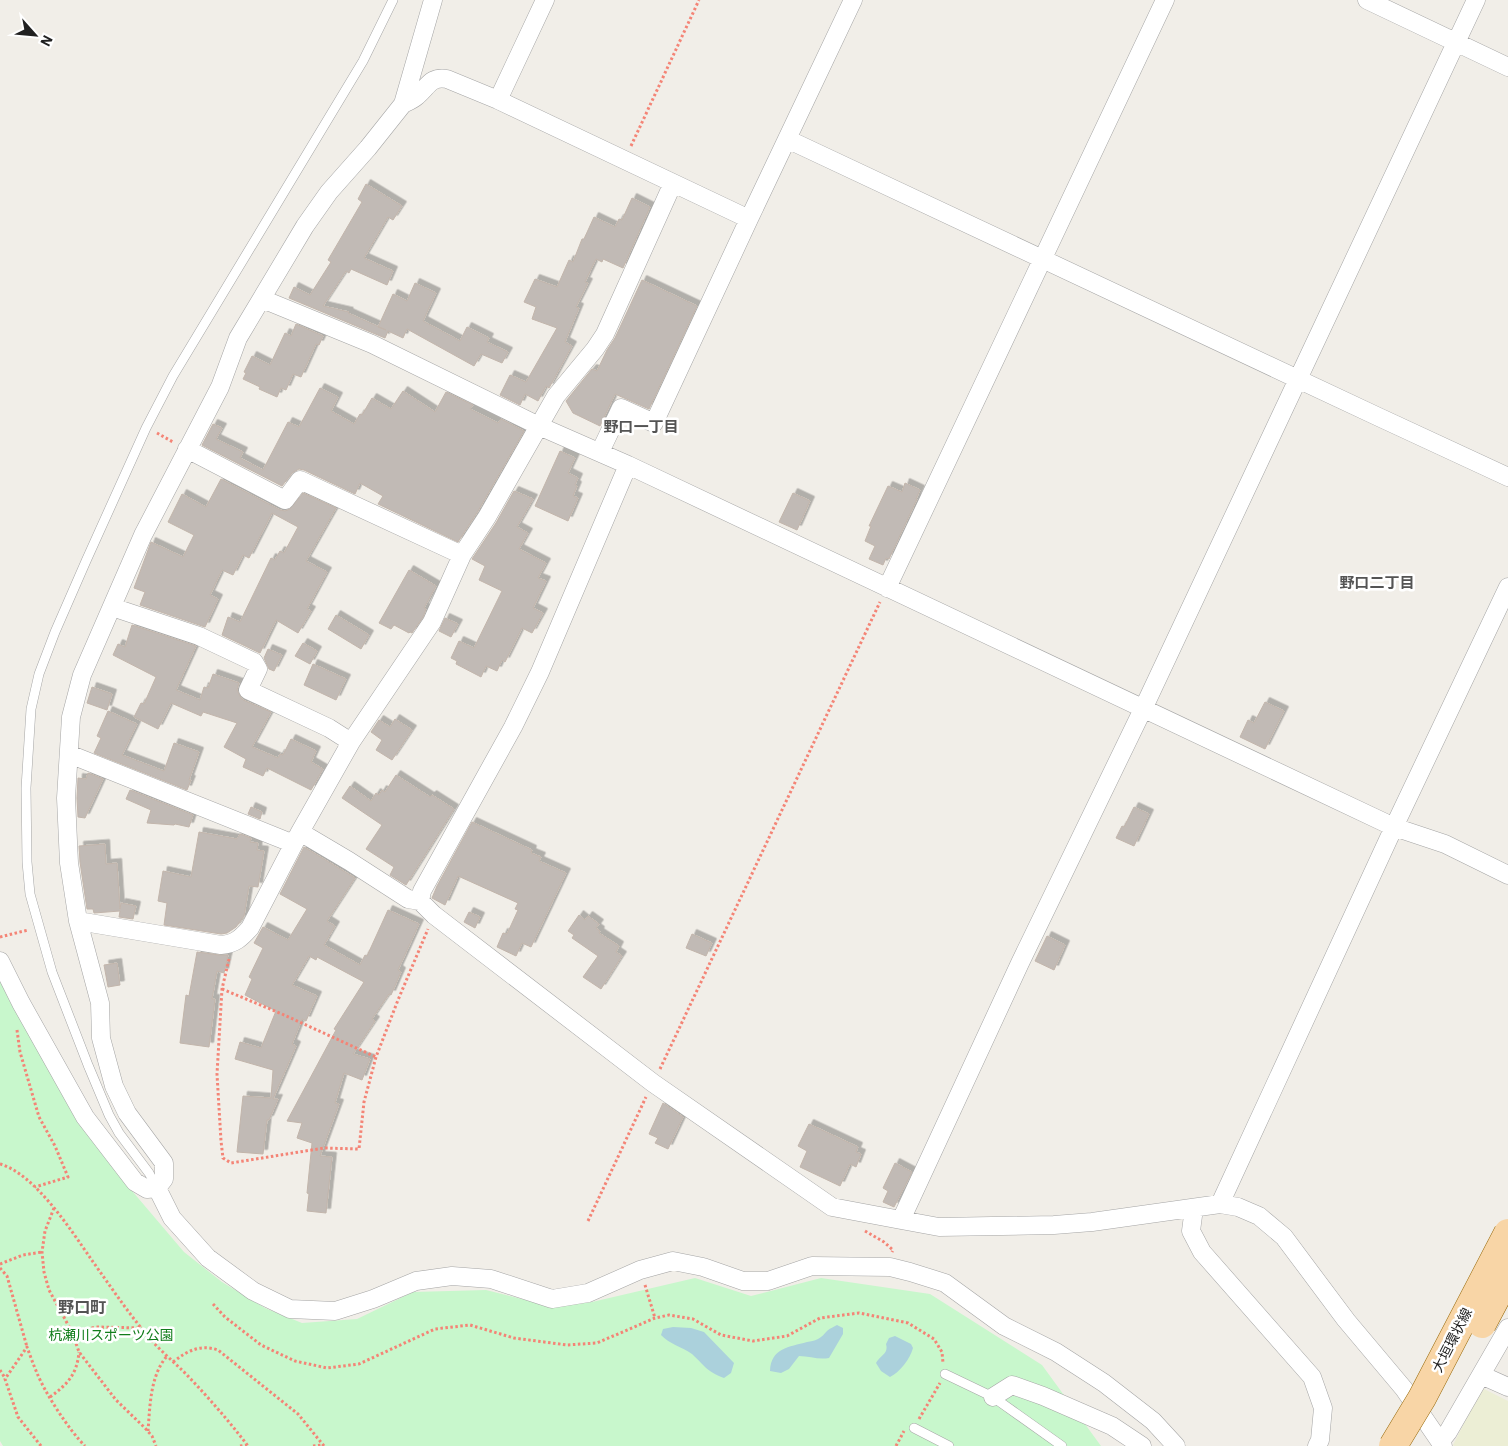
<svg xmlns="http://www.w3.org/2000/svg" width="1508" height="1446" viewBox="0 0 1508 1446" font-family="'IBM Plex Sans','Noto Sans JP',sans-serif">
<defs>
<filter id="shadow"><feDropShadow dx="4.5" dy="-4.5" stdDeviation="0" flood-color="#0004"/></filter>
</defs>
<rect width="100%" height="100%" fill="#f1eee8"/>
<path fill="#eceed5" d="M1482 1388 1508 1401V1446H1454L1453 1445Z"/>
<path fill="#c8f7cc" d="M0 974 74 1111 133 1192 184 1252 222 1282 265 1308 302 1323 357 1319 413 1292 486 1290 553 1307 592 1302 695 1278 751 1296 821 1278 930 1294 1042 1365 1101 1446H3L0 1441Z"/>
<path fill="#abd1dc" d="M837 1325 843 1328V1334L829 1358C818 1360 810 1356 799 1356L789 1369 781 1373 770 1371C771 1348 789 1347 807 1342 811 1341 814 1341 818 1339 822 1337 824 1334 827 1331 830 1328 834 1327 837 1325Z
M673 1327 691 1328 704 1332 734 1363 731 1373 724 1378C706 1371 705 1366 692 1354 682 1347 669 1344 661 1335L663 1329Z
M895 1336 911 1344 913 1348C910 1359 900 1372 890 1377L881 1371 876 1363C880 1355 889 1354 886 1344L889 1338Z"/>
<path fill="#c1bab5" stroke="#c2b5ab" filter="url(#shadow)" d="M366 184 402 206 393 220 388 217 364 258 393 271 387 285 351 269 349 273 346 271 323 306 349 312 348 313 386 330 378 327 393 294 407 301 415 283 436 293 423 321 460 341 467 327 489 338 487 342 508 352 502 363 481 354 474 366 407 329 403 338 388 331 385 338 289 298 294 287 310 295 331 262 328 260 362 202 358 199Z
M632 198 650 207 623 268 603 259 602 262 596 259 585 282 588 283 576 307 579 308 565 342 572 346 549 388 546 386 538 401 525 394 520 405 500 395 510 375 526 382 557 328 532 319 536 307 524 302 535 279 557 287 569 260 573 262 582 239H584L594 217 615 227 619 219 622 220Z
M642 280 697 306 649 409 615 394 600 426 573 413 566 401 592 369 597 371 607 350 615 338Z
M296 324 323 336 319 345 316 344 301 377 293 374 286 390 281 388 277 397 259 389 260 387 243 379 246 373 244 372 252 356 270 365 285 333 291 336Z
M320 388 338 397 331 411 354 424 360 414 362 415 372 398 391 409 403 391 435 412 446 392 473 405 470 409 498 423 501 419 524 431 478 511 458 542 378 504 383 496 360 483 355 494 304 470 299 469 292 473 282 486 202 445 213 424 222 428 216 439 243 452 240 458 263 470 288 422 299 427Z
M560 451 575 458 568 473 578 478 575 485 577 486 573 496 578 498 568 521 535 506Z
M221 479 280 510 285 511 290 509 303 493 336 508 306 561 327 572 307 609 311 611 298 633 276 620 260 653 222 635 228 617 240 622 271 558 275 560 280 551 284 553 298 527 272 513 249 558 243 555 233 575 222 570 210 595 218 599 205 627 140 605 145 592 134 588 151 542 183 557 194 535 168 522 182 494 206 507Z
M905 483 920 490 916 499H917L889 559 886 558 883 565 869 559 875 546 865 541 871 526H869L888 486 902 492Z
M514 491 533 499 517 527 528 533 519 549 546 563 538 578 546 581 533 608 543 613 532 633 522 628 505 662 502 660 497 671 486 666 481 677 456 664 457 661 451 658 459 641 474 648 502 591 479 580 485 566 472 559 496 523Z
M793 493 810 501 797 530 779 522Z
M409 570 436 586 424 608 426 609 423 617 412 633 410 632 409 633 394 625 391 629 379 623Z
M336 615 369 635 361 649 328 629Z
M445 618 458 624 451 637 439 631Z
M132 625 196 646 176 690 200 700 204 687 208 688 213 674 239 683 237 690 240 696 243 700 271 712 252 747 278 758 280 754 283 755 291 739 316 751 311 762 323 769 311 790 267 768 263 776 243 767 246 759 224 747 237 723 203 712 201 716 171 703 158 729 134 717 141 703 144 704 156 677 113 655 118 644 125 647Z
M303 643 317 651 310 664 295 656Z
M268 649 282 655 274 671 269 669 264 658Z
M313 664 346 679 336 700 304 685Z
M92 687 112 694 107 710 87 703Z
M1265 702 1284 711 1265 749 1240 737 1248 720 1254 723Z
M108 711 137 724 122 755 164 771 174 743 199 752 189 780H191L187 790 94 753 101 738 97 736Z
M395 719 412 730 392 760 376 750 382 740 371 732 379 720 390 727Z
M88 773 103 779 85 818 78 817 77 798 78 778 86 779Z
M396 775 430 797 432 795 454 809 406 885 390 875 394 867 366 849 382 825 342 798 350 786 371 801 376 793 379 795 382 790 385 792Z
M130 790 193 815 189 827 175 824 174 825 147 823 151 810 126 799Z
M251 807 262 812 260 819 248 814Z
M1134 807 1149 814 1134 846 1116 838 1122 826 1124 827Z
M472 822 532 850 531 853 541 857 539 861 566 873 531 947 522 943 516 956 497 947 503 933 507 934 518 910 515 909 518 903 458 876 445 905 432 898 437 886Z
M199 832 237 839 240 834 251 838 250 842 258 843 257 850 264 851 258 887 249 886 244 916 236 927 227 933 221 934 164 925 167 903 158 901 163 871 191 877Z
M105 844 106 864 117 863 120 909 121 903 136 906 133 919 119 917 120 911 94 913 93 909H87L80 862 79 846Z
M304 847 355 878 327 921 335 926 324 945 360 965 365 955 367 956 388 910 419 924 398 970 401 972 391 995 389 994 372 1019 375 1021 353 1054 370 1059 362 1080 344 1073 335 1103 339 1104 320 1156 332 1157 326 1213 307 1211 309 1194 307 1193 312 1143 297 1138 302 1123 287 1121 336 1030 334 1029 364 982 317 957 316 960 309 956 292 985 317 996 306 1021 302 1019 292 1044 296 1046 273 1099H278L269 1120H267L263 1154 237 1152 243 1096 271 1098 273 1070 235 1059 240 1042 261 1048 276 1011 245 995 252 979 249 977 263 948 254 943 263 927 288 940 307 909 280 894Z
M469 912 480 917 475 928 464 922Z
M579 915 585 920 588 916 599 924 596 928 600 931 599 933 619 946 616 952 622 956 601 989 583 977 598 956 572 938 574 935 568 931Z
M692 934 712 943 706 956 686 948Z
M1047 936 1065 945 1054 970 1035 961Z
M197 952 219 955H228L224 973 217 971 212 999H215L209 1047 180 1043 186 995 189 996Z
M117 963 120 985 108 987 104 965Z
M663 1103 683 1117 668 1149 655 1143 658 1138 649 1134Z
M809 1124 858 1147 856 1152 861 1154 856 1167 850 1164 840 1186 800 1167 807 1151 798 1146Z
M895 1163 912 1172 894 1207 883 1202 888 1191 883 1188Z"/>
<g fill="none" stroke-linecap="round" stroke-linejoin="round">
<defs>
<path id="service" d="M157 1188 149 1173 119 1133 109 1115 88 1065 52 972 30 894 27 862 26 788 31 709 39 674 55 632 86 561 146 428 173 376 363 61 393 0
M945 1374 993 1397 1062 1446
M914 1428 949 1446"/>
<path id="minor" d="M1367 0 1508 67
M498 100 545 0
M403 104C407 102 413 100 417 96 428 87 430 76 447 79L498 100 749 219
M787 139C1028 251 1267 366 1508 477
M262 300 272 303 372 344 539 426 628 465 1394 827 1445 844 1508 875
M187 449 285 500 300 480 462 555
M600 452 621 408 654 423 749 219 853 0
M628 465 540 672 513 727 422 891 420 901 434 915 653 1083 832 1207 901 1220 1020 963 1144 707 1476 0
M887 588 1165 0
M112 607 199 636 254 662 258 669 248 690 329 728 351 742
M69 754 294 844
M300 832 349 861 408 899 420 901
M78 921 221 945C235 944 241 938 250 928L300 832 351 742 432 622 462 555 487 517 556 396 595 349 605 334 673 183
M0 961 21 1003 85 1117 135 1182 147 1189 157 1188 164 1179V1163L127 1113 114 1086 101 1038 100 1003 78 921 69 863 66 798 71 717 82 675 143 535 220 387 238 338 305 226 329 192 368 148 403 104 433 0
M157 1188 172 1218 208 1258 253 1291 290 1309 335 1311 373 1299 416 1281 452 1276 491 1279 552 1299 588 1293 640 1270 673 1261 703 1267 743 1281H768L812 1266 890 1267 910 1272 945 1283 1004 1326 1056 1352 1104 1383 1153 1421 1176 1446
M1220 1204 1394 827 1508 587
M1194 1208 1191 1231 1202 1252 1312 1377 1323 1408 1320 1440 1317 1446
M901 1220 939 1227 1054 1225 1092 1222 1220 1204 1238 1207 1259 1216 1284 1237 1346 1320 1404 1389 1443 1446
M1481 1375 1508 1387
M993 1397 1012 1385 1043 1396 1112 1426 1142 1446
M1440 1442 1448 1432 1508 1328"/>
</defs>
<use href="#service" stroke="#a5a5a5" stroke-width="10"/>
<use href="#minor" stroke="#a5a5a5" stroke-width="19"/>
<path stroke="#f48476" stroke-width="3" stroke-dasharray="2.5 2.5" stroke-linecap="butt" d="M631 146 699 0
M157 433 173 442
M0 937 28 930
M229 959 222 989 217 1074 221 1141 223 1158 231 1163 324 1148 359 1149 364 1102 376 1057 398 1000 428 929
M222 989 282 1014 376 1057
M17 1030 20 1052 39 1117 55 1146 68 1177 35 1187
M660 1069 880 602
M0 1164C35 1174 71 1230 91 1259 111 1287 130 1316 153 1342 163 1353 175 1363 186 1374 208 1397 229 1421 248 1446
M54 1208 45 1231 42 1252 44 1272 49 1290 72 1332 79 1352 116 1400 145 1428 152 1436 156 1446
M588 1221 646 1097
M865 1231 884 1242 893 1250 892 1252
M0 1264 23 1255 42 1252
M0 1268 7 1276 27 1347
M645 1285 655 1318
M213 1304 225 1317 261 1345 295 1361 327 1368 359 1364 435 1329 470 1325 514 1338 567 1345 597 1343 655 1318 669 1315 693 1319 721 1335 753 1341 787 1336 820 1318 859 1313 908 1323 934 1339 942 1352 943 1363
M72 1332 96 1327 142 1328
M173 1362C187 1351 200 1344 218 1350L298 1414 324 1446
M0 1370 5 1378
M50 1397C68 1384 77 1374 79 1352
M919 1419 940 1383
M148 1431C150 1406 150 1376 167 1356
M41 1446 18 1417 5 1379 27 1347C30 1355 33 1364 37 1373 45 1393 69 1430 85 1446
M240 1446 247 1445
M313 1446 322 1445
M896 1446 904 1431"/>
<use href="#service" stroke="#fff" stroke-width="9"/>
<use href="#minor" stroke="#fff" stroke-width="18"/>
<defs>
<path id="primary-bridge" d="M1482 1324 1508 1275
M1393 1446 1422 1398 1508 1233"/>
</defs>
<use href="#primary-bridge" stroke="#976807" stroke-width="29" stroke-linecap="butt"/>
<use href="#primary-bridge" stroke="#f8d5a6" stroke-width="28"/>
</g>
<g text-anchor="middle" stroke-width="5" stroke-linejoin="round" paint-order="stroke">
<g font-size="14" fill="#117d1b" stroke="#fff">
<text x="111" y="1340">杭瀬川スポーツ公園</text>
</g>
<g font-size="14" fill="#212121" stroke="#fff">
<text transform="translate(1452 1340) rotate(-63)" y="5">大垣環状線</text>
</g>
<g font-size="15" font-weight="bold" fill="#545454" stroke="#fff">
<text x="641" y="432">野口一丁目</text>
<text x="1377" y="588">野口二丁目</text>
</g>
<g font-size="16" font-weight="bold" fill="#545454" stroke="#fff">
<text x="82" y="1313">野口町</text>
</g>
</g>
<g transform="translate(35 35) rotate(117)" stroke="#ffffff" stroke-width="4" paint-order="stroke">
<path d="M0-4L9 19L0 12L-9 19Z" fill="#212121"/>
<text y="-8" font-size="14" font-weight="bold" text-anchor="middle" fill="#212121">N</text>
</g>
</svg>
